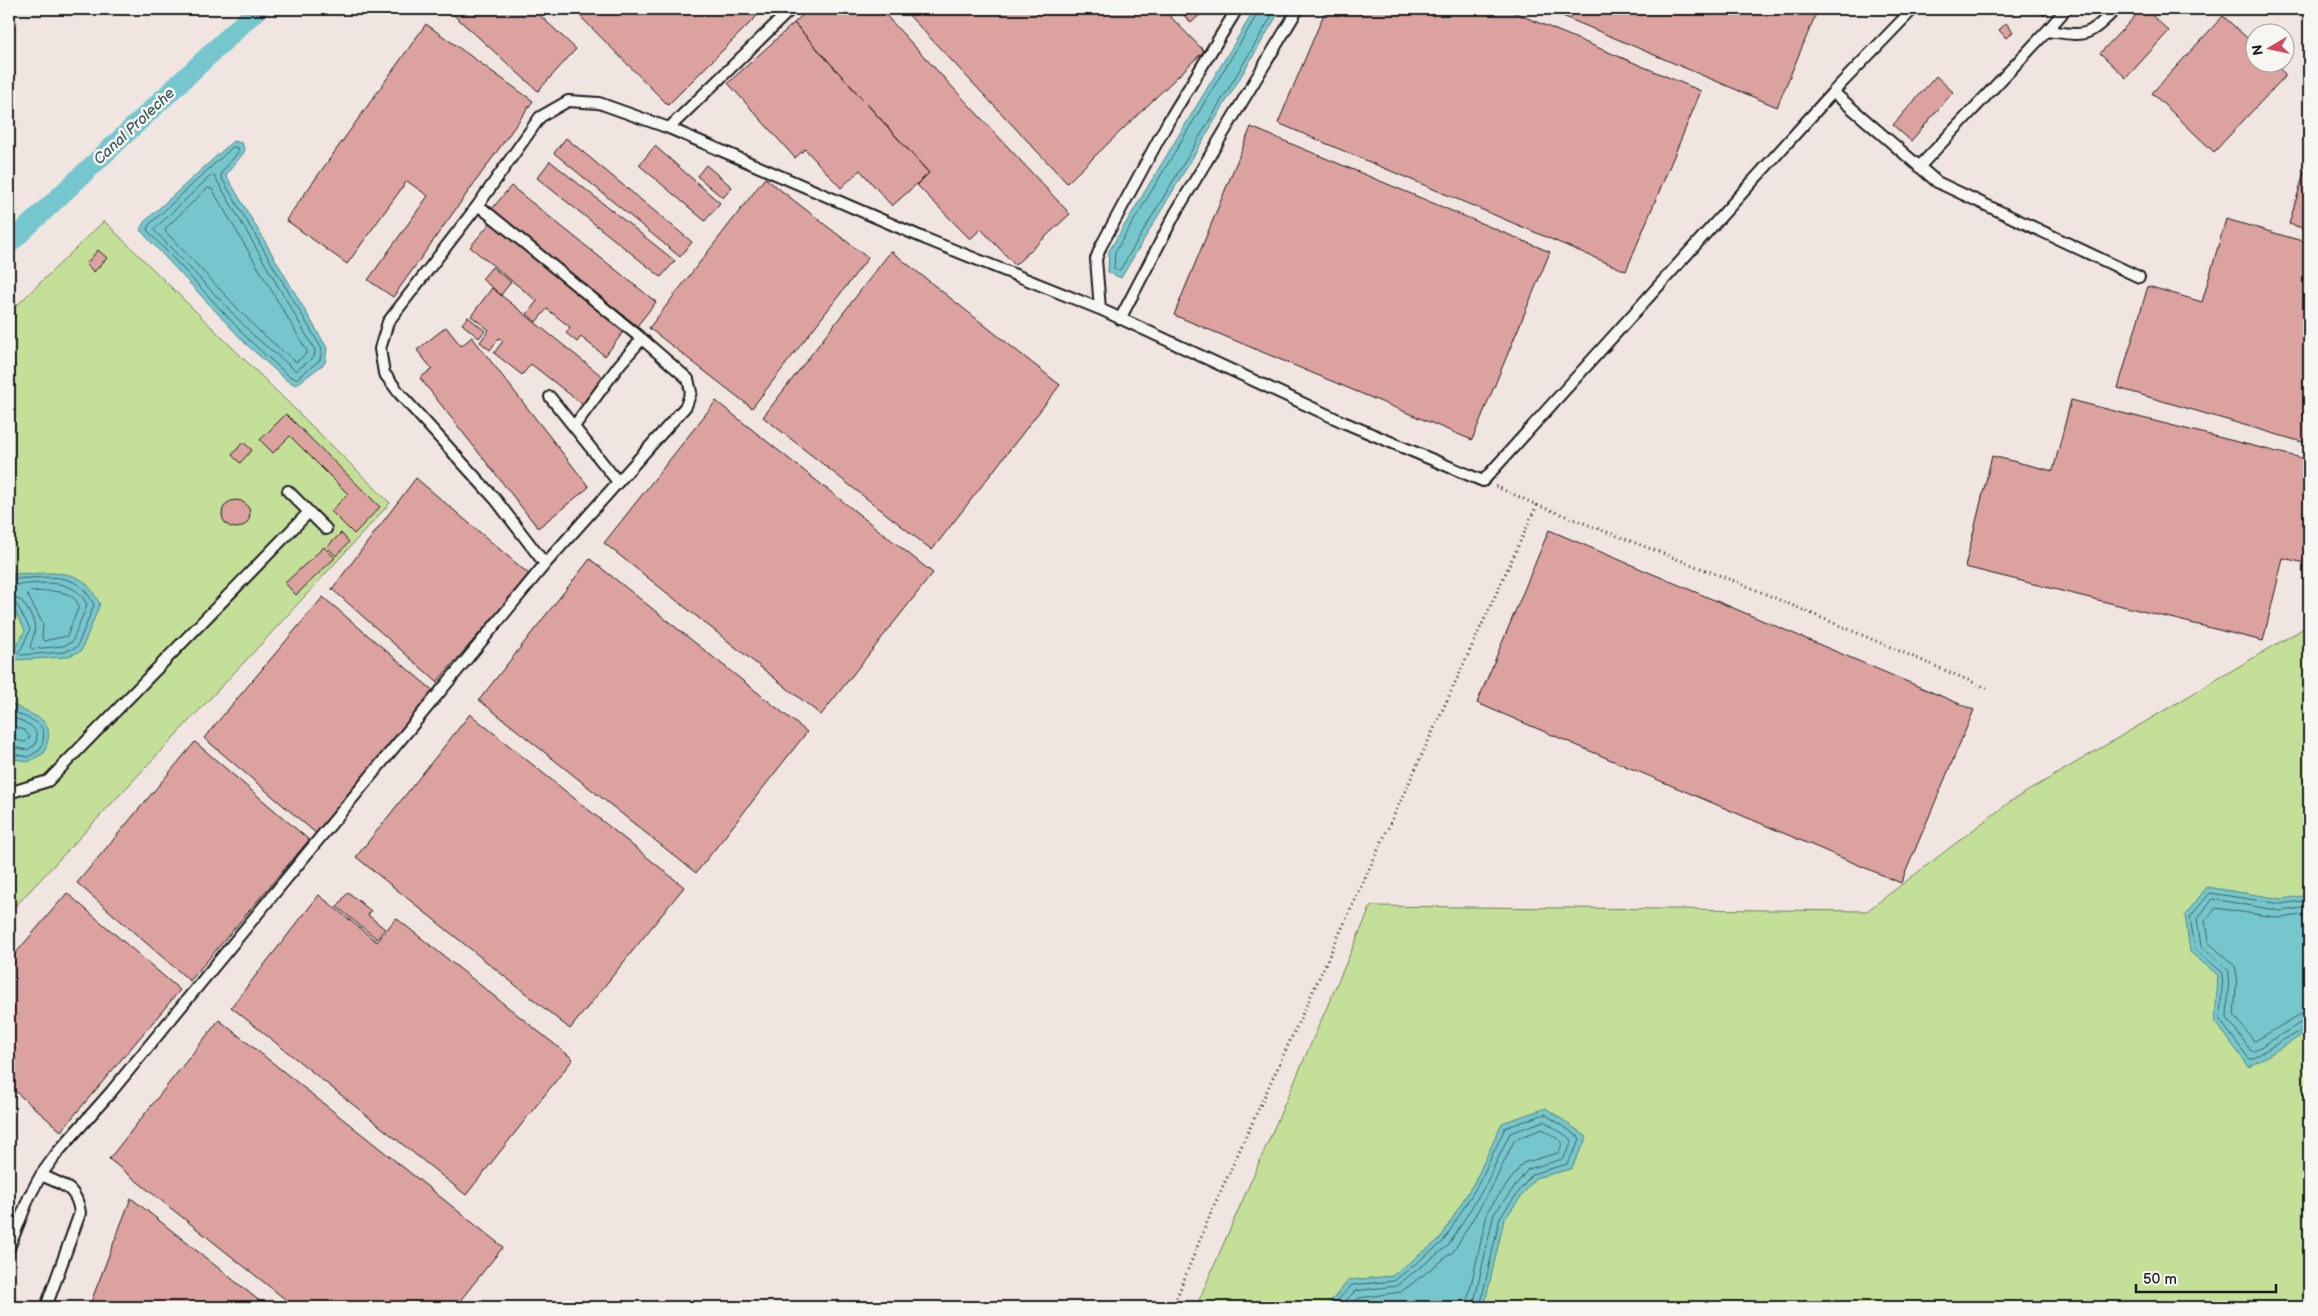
<svg xmlns="http://www.w3.org/2000/svg" width="2318" height="1316" viewBox="0 0 2318 1316" font-family="'Balsamiq Sans',sans-serif">
<rect width="100%" height="100%" fill="#f1e5e1"/>
<filter id="ink" filterUnits="userSpaceOnUse"><feTurbulence type="fractalNoise" baseFrequency=".02" numOctaves="2"/><feDisplacementMap in="SourceGraphic" scale="10" xChannelSelector="R" yChannelSelector="G"/><feConvolveMatrix kernelMatrix="1 2 1 2 8 2 1 2 1" color-interpolation-filters="sRGB"/></filter>
<g filter="url(#ink)">
<path fill="#c4e098" stroke="#707e5a" d="M104 221 390 503 263 642 9 913V313Z
M2309 625V1307H1196L1371 906 1867 911 2011 801Z"/>
<path fill="#76c7cd" stroke="#528386" d="M1255 9H1281L1121 278 1108 272 1109 251Z
M233 141 242 143 245 151 226 175 327 348 325 363 296 385 286 380 246 344 140 230 144 222Z
M51 573C79 574 86 579 100 604L81 651 66 657 15 660 9 664V646H17L25 630 13 608 9 606V574Z
M9 701C30 720 60 712 44 753L28 762 11 758 9 754Z
M2207 887 2282 899 2309 895V1031L2249 1067 2215 1021 2218 975 2190 952 2185 915Z
M1546 1108 1587 1137 1571 1169 1535 1178 1504 1220 1484 1307H1326L1349 1280 1392 1276 1440 1239 1476 1179 1502 1123Z"/>
<g fill="none" stroke-linecap="round" stroke-linejoin="round">
<path stroke="#406063" stroke-width="1" d="M1259 9 1258 13 1115 252 1114 269 1120 270 1276 9
M233 147 238 148 239 151 222 172 221 177 322 349 320 360 296 379 289 376 250 341 147 230 149 225Z
M211 176 215 177 315 350 314 357 296 371 254 336 154 230Z
M208 188 212 189 307 351 306 354 296 362 259 331 165 231 166 228Z
M9 579C43 579 77 567 94 605L77 647 64 652 21 655 18 652 22 648 30 629 17 605 9 602
M9 585C36 585 74 574 87 605L72 642 63 646 32 649 30 646C39 625 34 619 22 601L9 596
M51 591C64 592 74 594 79 606L67 636 44 641 42 638 43 624 27 594 29 592Z
M9 708C25 722 54 718 40 750L28 757 9 753
M9 716C23 722 43 726 35 745L27 750 9 746
M9 724 24 730 30 737 25 742 9 739
M2309 900 2281 904 2210 893 2190 917 2195 949 2223 973 2220 1020 2249 1059H2252L2281 1041 2309 1027
M2309 907 2281 911 2213 899 2197 919 2201 946 2229 971 2227 1018 2251 1051H2254L2302 1022 2309 1021
M2309 914 2280 918 2216 908 2205 921 2208 942 2235 966 2237 976 2234 1015 2253 1040 2255 1041 2299 1015 2309 1013
M1331 1307 1352 1285 1394 1281 1443 1242 1480 1181 1505 1128 1545 1114 1579 1137 1580 1140 1567 1164 1532 1174 1500 1217 1480 1307
M1340 1307 1355 1291 1396 1286 1448 1246 1486 1184 1510 1133 1544 1121 1571 1139 1572 1142 1563 1159 1528 1169 1494 1214 1473 1307
M1350 1307 1359 1298 1401 1292 1453 1252 1492 1187 1515 1139 1543 1129 1562 1142V1145L1558 1153 1523 1163 1488 1210 1466 1307"/>
<path stroke="#76c7cd" stroke-width="20" d="M9 244 258 9"/>
</g>
<path fill="#dca29f" stroke="#1c1c1c" d="M447 9H533L576 49 538 91Z
M573 9H764L668 105Z
M809 9H880L1070 214 1015 265 981 229 970 239 917 185 929 173 794 23Z
M903 9H1163L1204 51 1067 183Z
M1178 9H1206L1191 23Z
M1326 9H1506L1701 91 1626 271 1278 123Z
M1546 9H1818L1777 107Z
M2037 9H2050L2044 16Z
M2142 9H2145L2169 31 2126 78 2100 53Z
M2223 16 2256 46V62H2273L2286 75 2214 152 2152 93Z
M794 23 929 173 892 206 860 170 841 188 805 149 795 158 728 83Z
M2006 23 2013 32 2006 38 1999 30Z
M426 24 533 101 393 297 368 280 428 196 407 181 347 264 286 220Z
M1936 76 1953 92 1911 141 1893 125Z
M1251 127 1550 252 1472 440 1174 315Z
M566 138 692 242 680 257 554 153Z
M655 146 720 203 705 221 639 165Z
M2309 156V230L2289 224Z
M550 161 675 261 661 277 537 178Z
M706 165 732 187 723 198 697 176Z
M765 178 868 258 752 408 649 328Z
M511 186 656 302 637 326 492 209Z
M2226 219 2309 243V444L2118 388 2148 286 2202 302Z
M491 222 625 330 605 356 581 337 577 342 566 333 570 327 547 309 536 322 527 314 537 301 470 247Z
M98 250 107 258 94 272 86 264Z
M891 251 1060 385 932 550 763 417Z
M492 267 511 282 501 295 482 279Z
M492 288 603 377 582 404 531 364 522 375 494 353 503 341 499 338 490 350 480 342 489 330 471 316Z
M468 317 485 331 479 338 462 324Z
M446 327 461 346 472 337 589 487 538 528 420 378 432 369 417 350Z
M2071 400 2309 460V564L2283 558 2263 641 1965 567 1992 456 2053 471Z
M716 401 933 573 821 715 604 543Z
M286 414 380 507 354 534 331 511 348 494 290 436 273 453 260 440Z
M243 442 252 450 240 463 232 455Z
M416 478 530 575 437 682 332 589Z
M222 514a14 14 0 1 1 28 0a14 14 0 1 1-28 0Z
M1549 530 1974 710 1901 883 1477 703Z
M341 533 349 542 336 556 327 547Z
M324 547 335 558 296 595 285 583Z
M590 559 807 732 696 873 479 700Z
M323 597 437 694 318 835 204 738Z
M470 714 684 887 570 1029 356 857Z
M195 742 309 840 190 981 77 883Z
M348 892 371 911 368 915 385 929 377 939 337 907Z
M67 893 180 990 61 1131 9 1086V961Z
M319 895 377 942 396 918 573 1059 466 1195 231 1007Z
M219 1020 503 1247 455 1307H295L109 1159Z
M131 1198 267 1307H89Z"/>
<g fill="none" stroke-linecap="round" stroke-linejoin="round">
<defs>
<path id="lane" d="M2066 9 2047 31C2088 36 2086 38 2116 9
M1833 92 1937 182 2139 277
M669 128 791 9
M1919 167 2047 31
M478 205 642 339
M1100 309 1096 259 1101 246 1168 122 1237 9
M1120 319 1176 212 1298 9
M550 397 618 482
M288 491 326 529
M545 564 496 500 400 394 384 373 380 349 388 322 478 205 540 117 568 101 599 103 669 128 926 239 1100 309 1343 422 1483 481 1833 92 1913 9
M9 790 15 791 48 781 309 512
M41 1175C63 1185 77 1187 80 1213L46 1307
M9 1248 29 1197 41 1175 57 1153 111 1092 545 564 686 406 691 392 688 379 642 339 620 364 575 425"/>
</defs>
<use href="#lane" stroke="#1c1c1c" stroke-width="14"/>
<path stroke="#1c1c1c" stroke-width="3" stroke-dasharray="1 4" stroke-linecap="butt" d="M1537 505 1742 584 1989 689
M1173 1307 1212 1210 1537 505 1495 486"/>
<use href="#lane" stroke="#f6f6f2" stroke-width="10"/>
</g>
</g>
<g text-anchor="middle" stroke-width="5" stroke-linejoin="round" paint-order="stroke">
<g font-size="15" font-style="italic" fill="#3c585a" stroke="#f6f6f2">
<text transform="translate(134 126) rotate(-43)" y="5">Canal Proleche</text>
</g>
</g>
<rect width="2318" height="1316" fill="none" stroke="#f6f6f2" stroke-width="30"/>
<rect x="15" y="15" width="2288" height="1286" fill="none" stroke="#1c1c1c" stroke-width="2" filter="url(#ink)"/>
<g transform="translate(2270 48) rotate(261)"><circle r="24" fill="#f6f6f2" stroke="#9f9f9c"/>
<path d="M0-4L9 19L0 12L-9 19Z" fill="#d1495b"/>
<text y="-8" font-size="14" font-weight="bold" text-anchor="middle" fill="#1c1c1c">N</text>
</g>
<path d="M2136 1284v8h140v-8" fill="none" stroke="#1c1c1c" stroke-width="2.5"/>
<text x="2143" y="1284" font-size="15" fill="#1c1c1c" stroke="#f6f6f2" stroke-width="4" paint-order="stroke">50 m</text>
</svg>
